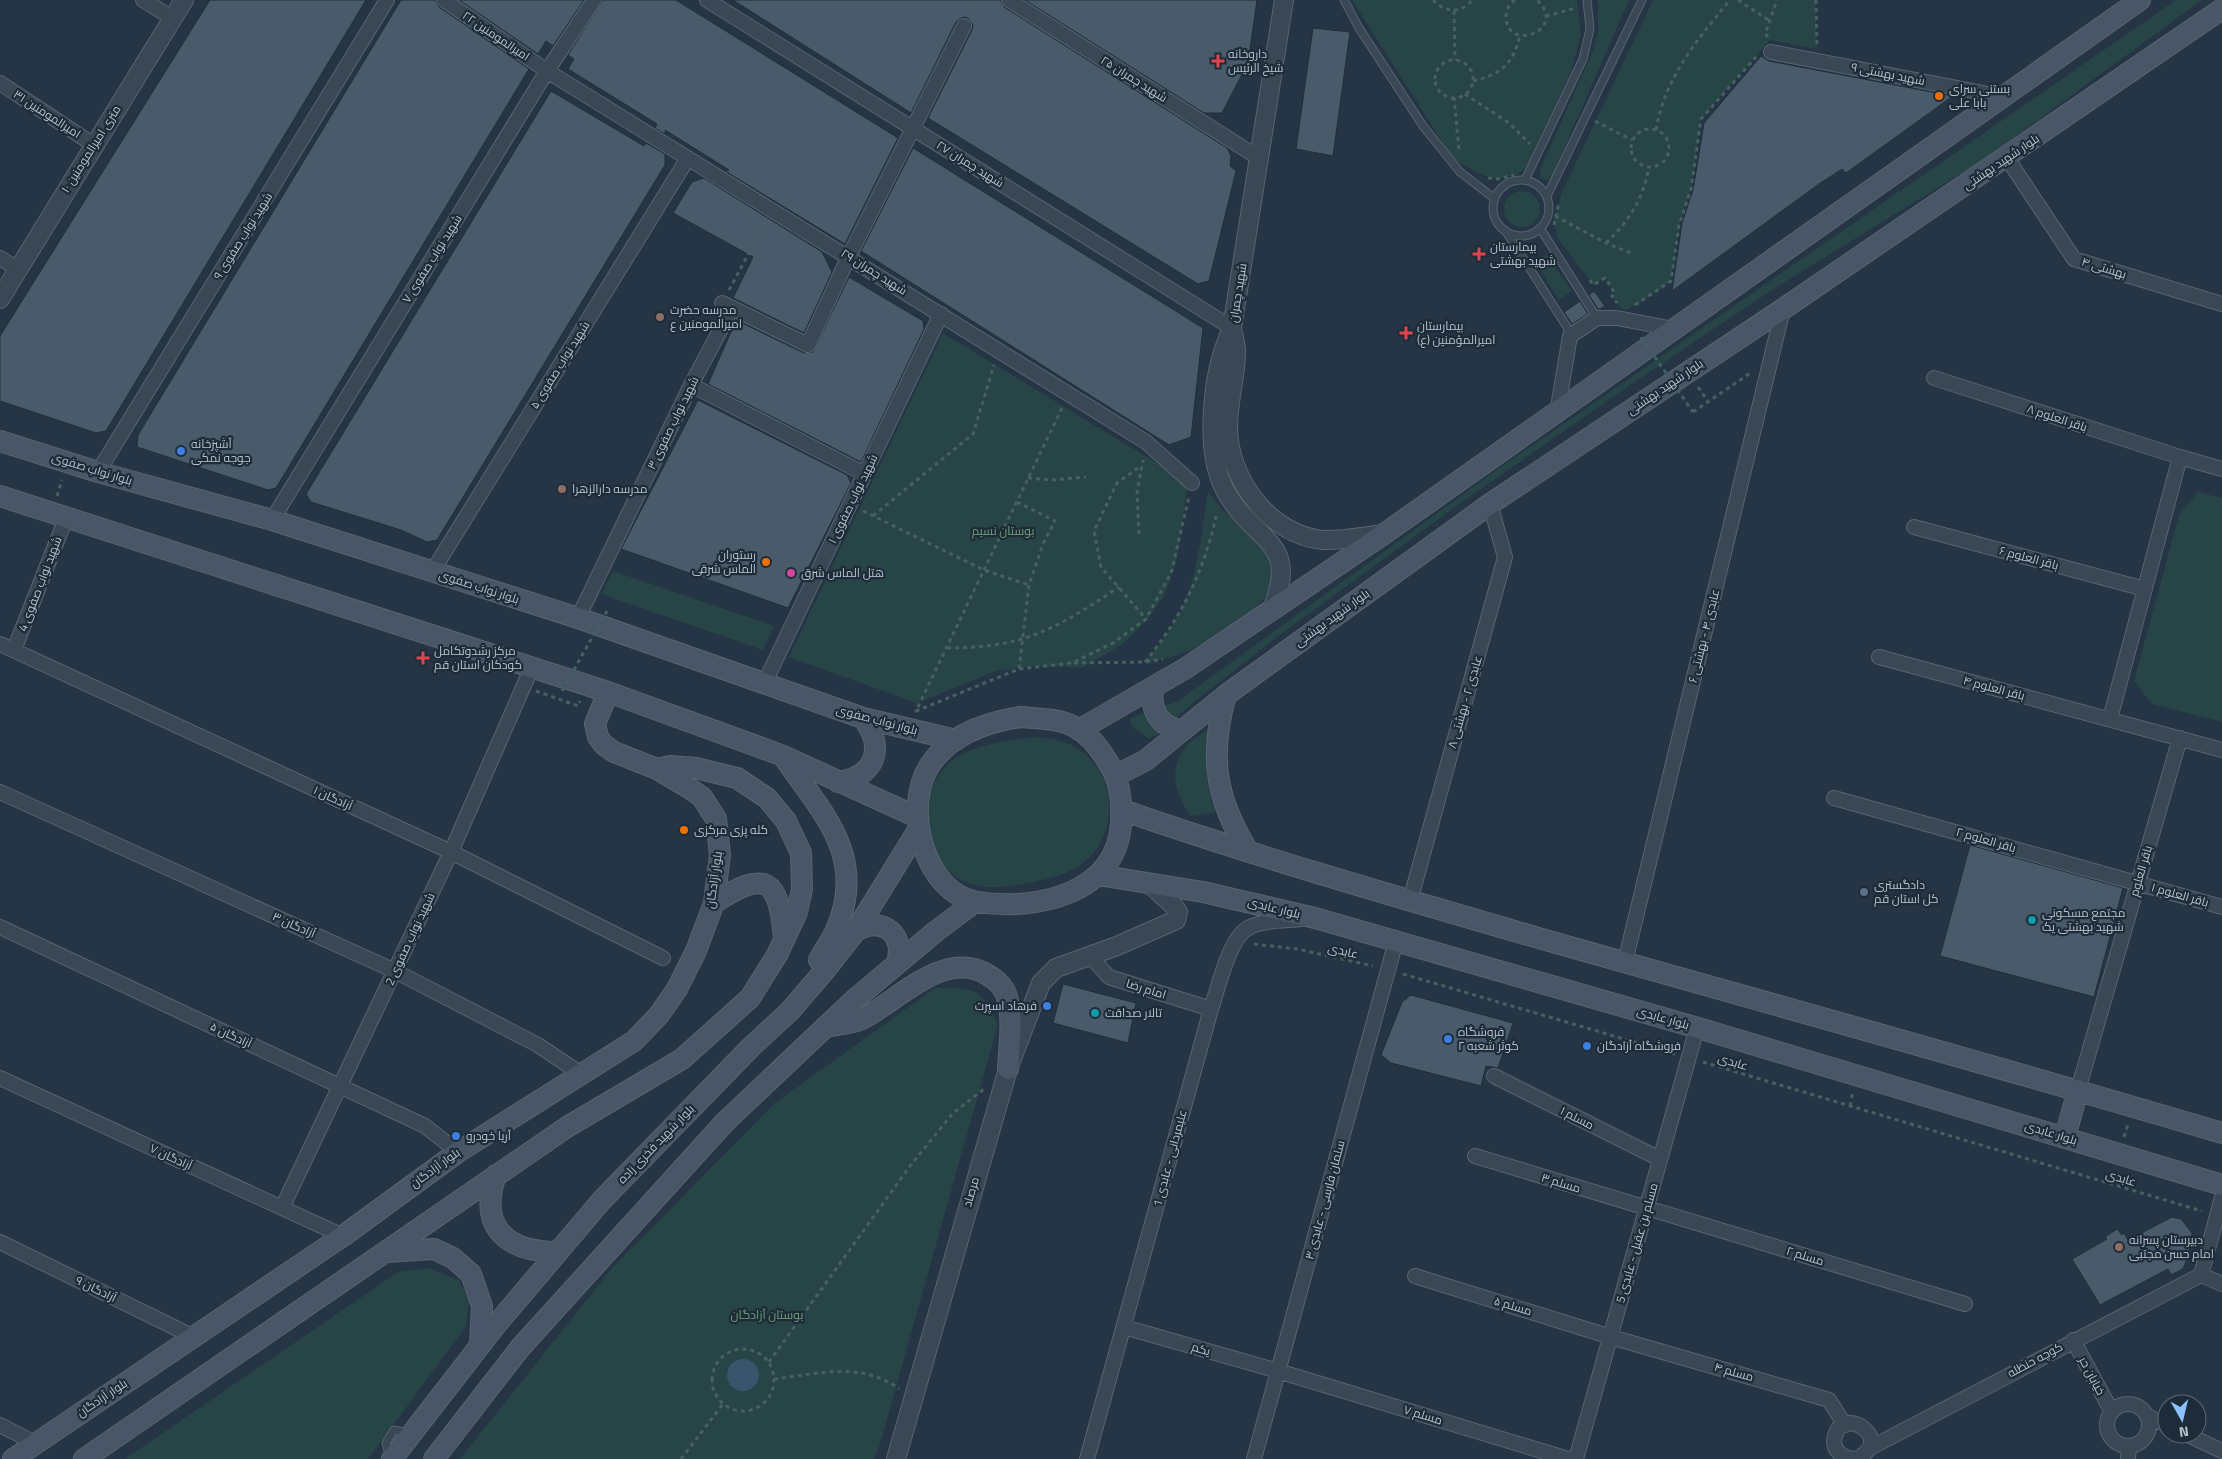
<svg xmlns="http://www.w3.org/2000/svg" width="2222" height="1459" viewBox="0 0 2222 1459" font-family="'Titillium Web',Cairo,sans-serif">
<rect width="100%" height="100%" fill="#253545"/>
<path fill="#274546" d="M1352 0H1577L1581 34 1571 71 1526 168 1516 175 1498 179 1482 175 1458 162 1446 148Z
M1598 0H1629L1552 176 1548 180 1541 179 1540 169 1593 51 1598 33Z
M1653 0H1816L1817 49 1770 40 1701 119 1691 189 1679 225 1671 281C1663 286 1630 313 1622 309 1618 307 1614 299 1612 296L1615 293 1605 278 1593 285 1557 237 1554 222 1562 192Z
M2176 0H2202L1983 160 1775 288 1636 381 1462 502 1277 637 1184 710 1160 734 1149 739 1132 727 1130 718 1178 701 1491 474Z
M1504 209a18 18 0 1 1 36 0a18 18 0 1 1-36 0Z
M1547 255 1572 291 1559 300 1537 265 1538 258Z
M943 333 1188 482 1176 564 1164 596 1146 621 1124 643 1082 668 1031 666 996 671 917 703 789 657Z
M1208 492 1223 510 1257 539 1274 564C1273 572 1273 584 1269 591 1249 624 1183 661 1144 662 1196 608 1197 561 1208 492Z
M2198 492 2222 498V722L2152 704 2134 681 2179 515Z
M613 571 774 626 763 650 601 594Z
M1209 730C1205 760 1204 784 1216 812L1191 816C1166 783 1170 748 1209 730Z
M1037 737C1052 739 1068 741 1080 750 1119 778 1119 839 1079 866 1063 876 1047 879 1029 883 1013 886 996 889 980 886 922 875 908 803 948 764 968 745 1011 739 1037 737Z
M935 988C974 988 980 986 998 1024L880 1444 874 1459H460L613 1267 775 1103Z
M428 1268 459 1280 469 1301 466 1327 368 1459H125L398 1272Z"/>
<path fill="#3a546e" d="M727 1375a16 16 0 1 1 32 0a16 16 0 1 1-32 0Z"/>
<path fill="#495b6b" stroke="#202e3b" d="M210 0H366L106 431 96 433 0 401V336Z
M401 0H435L439 7 529 69 276 488 268 490 137 447 138 435Z
M459 0H584L553 46 546 41 538 54Z
M603 0H676L898 138 845 244 725 171 729 170 665 130V134L655 128 657 124 568 69 574 59 568 55Z
M733 0H1000L1004 7 1227 148 1231 156 1230 166 1236 171 1209 281 1198 284 928 118 972 30 973 25 968 18 963 17 956 22 911 113Z
M1025 0H1257L1248 63 1222 113H1204Z
M1313 28 1350 32 1333 156 1296 149Z
M1761 56 1769 61 1953 96 1846 173 1842 169 1819 184 1672 291 1682 223 1693 190 1704 123Z
M551 91 644 146 646 143 665 154V165L437 540 427 542 401 530 311 502 306 494Z
M913 148 1203 328 1191 437 1169 445 861 251Z
M704 178 822 252 832 272 804 333 733 298 753 257 673 213 692 182Z
M849 277 923 321 924 329 861 462 708 384 734 325 742 323 804 353 813 352Z
M1594 291 1605 306 1600 309H1598L1589 295Z
M1580 301 1588 314 1572 324 1564 312Z
M698 400 847 475 851 483 788 608 621 549Z
M1970 845 2123 888 2094 997 1940 956Z
M1063 984 1136 1003 1128 1043 1053 1023Z
M1411 995 1513 1023 1498 1068 1486 1066 1481 1086 1391 1063 1381 1055 1402 1002Z
M2172 1217 2181 1219 2192 1233 2189 1254 2183 1269 2171 1275 2168 1269 2100 1305 2072 1259 2107 1239 2105 1237 2117 1229 2122 1235 2124 1233 2128 1240Z"/>
<g fill="none" stroke-linecap="round" stroke-linejoin="round">
<defs>
<path id="service" d="M1344 0 1359 28 1423 126 1460 172 1495 199
M1525 180 1583 59 1590 29 1587 0
M1493 208a28 28 0 1 1 56 0a28 28 0 1 1-56 0Z
M1547 196 1642 0
M1540 228 1597 318
M1505 230 1567 327 1570 336
M390 1457 386 1443 394 1430 408 1433"/>
<path id="minor" d="M143 0 172 18
M444 0 547 71 1146 442 1192 483
M707 0 1232 328
M1009 0 1259 158
M1771 52 2004 97
M0 83 94 145
M2007 158 2074 259 2222 304
M0 258 17 269
M722 303 808 345 849 256 964 26
M1934 378 2180 457
M691 385 865 474
M1557 413 1570 336 1597 318H1617L1674 329
M98 472 387 0
M272 520 547 71 594 0
M1914 527 2145 589
M432 572 688 158
M578 618 691 385 731 310
M0 644 451 852 663 958
M14 650 66 518
M1879 657 2222 750
M764 684 941 314
M2110 719 2180 457 2222 469
M0 792 395 971 538 1045 581 1074
M1834 798 2222 907
M1410 901 1505 557 1490 504
M0 927 425 1126 458 1152
M1090 956 1109 977 1211 1009
M1625 962 1783 309
M1494 1076 1660 1159
M0 1078 343 1236
M2078 1090 2180 738
M1475 1156 1965 1304
M282 1208 451 852 532 667
M0 1242 192 1336
M2201 1275 2222 1197
M2201 1275 2222 1284
M1415 1276 1611 1337 1829 1400 1845 1425
M1124 1327 1278 1371 1568 1459
M2073 1340 2112 1412
M2107 1425a21 21 0 1 1 42 0a21 21 0 1 1-42 0Z
M2147 1416 2167 1425
M0 1425 35 1443
M2186 1434 2222 1451
M1870 1448 2201 1275
M1087 1459 1211 1009C1218 989 1229 938 1248 928 1263 920 1284 921 1302 919
M1254 1459 1396 941
M1576 1459 1697 1028
M1854 1459C1842 1458 1831 1450 1835 1436 1844 1403 1897 1442 1855 1459
M2128 1459 2129 1446"/>
<path id="tertiary" d="M1284 0 1232 328C1233 335 1236 344 1236 351 1236 376 1228 401 1228 427 1228 478 1269 535 1323 540 1343 541 1365 536 1384 534
M0 299 184 0
M1232 329C1212 371 1203 450 1226 492 1254 543 1302 540 1271 611
M896 1459 1008 1069 1041 983 1056 968 1117 946 1176 920 1178 912 1173 905 1150 884"/>
<path id="secondary" d="M0 441 98 472 272 520 578 618 863 718 956 740
M0 496 608 692 781 755 917 817
M1153 689C1150 711 1160 728 1183 730
M1226 695C1209 755 1215 798 1248 851
M1021 717C1039 719 1057 718 1073 726 1091 735 1104 754 1113 771 1121 787 1122 805 1121 823 1117 894 1036 911 978 902 924 894 902 807 930 765 950 735 987 722 1021 717Z
M1079 730 1186 668 1384 534 2140 0
M783 756C822 813 868 856 836 930 832 940 824 950 819 960
M1115 776 1146 760 1226 695 1490 504 1783 309 2222 9
M838 782C875 777 886 748 863 718
M1122 810C1258 857 1397 897 1535 937 1764 1002 1994 1065 2222 1133
M1098 875 1203 892 1315 918 1705 1030 2222 1185
M714 903C766 869 779 878 784 939
M855 932C881 914 908 935 896 965
M825 1027C837 1025 852 1024 862 1019 898 1001 944 948 988 975 998 981 1006 989 1008 1001 1013 1023 1009 1048 1008 1069
M2065 1137 2078 1090
M496 1175C478 1227 506 1251 556 1252
M386 1252 434 1249 453 1258 471 1274 482 1306 480 1344
M13 1459 343 1236 458 1152 634 1041 659 1015 677 989 696 951 714 903 720 855 716 819 702 797 689 788 657 769 614 752 604 745 598 737 595 724 608 692
M84 1459 567 1127 682 1059 750 998 777 955 797 912 802 889 801 853 786 821 767 798 737 778 696 768 670 766 657 769
M392 1459 496 1325 602 1200 752 1046 790 1011 826 969 855 932 918 830
M434 1459 520 1348 725 1122 854 1000 935 932 975 902"/>
</defs>
<use href="#service" stroke="#586571" stroke-width="9"/>
<use href="#minor" stroke="#586571" stroke-width="16"/>
<use href="#tertiary" stroke="#586571" stroke-width="20"/>
<use href="#secondary" stroke="#586571" stroke-width="22"/>
<path stroke="#466162" stroke-width="3" stroke-dasharray="4 4" stroke-linecap="butt" d="M1433 0C1445 13 1461 14 1472 0
M1515 0C1509 4 1506 10 1506 17 1507 54 1569 29 1537 0
M1738 0 1770 21
M1816 0 1817 47
M1454 11 1455 60
M970 14 976 0
M1546 16 1576 8
M1768 37 1765 34 1777 0
M1435 79a19 19 0 1 1 38 0a19 19 0 1 1-38 0Z
M1473 81C1501 74 1513 65 1520 35
M1465 94 1509 123 1530 144
M1454 97 1459 150
M1595 121 1632 140
M1631 148a19 19 0 1 1 38 0a19 19 0 1 1-38 0Z
M1656 130C1665 77 1697 40 1730 0
M1488 178 1498 179 1514 175
M1555 216 1606 243 1633 254
M1554 225 1559 202
M1606 243C1630 220 1643 199 1649 167
M1590 280 1593 285 1605 278 1615 293 1612 296 1617 303
M729 290 765 223
M1635 305 1671 281 1679 225 1691 189 1701 119 1756 57
M1698 387 1708 401
M1062 408 916 711 1019 669 1072 663 1113 643 1146 619 1171 573 1189 497
M1693 412 1752 372
M1138 468 1117 483 1094 531 1101 567 1146 619
M1028 478 1052 480 1086 477
M57 496 62 480
M1017 502 1055 521 1043 544 1029 585 1019 669
M863 511 984 570 1029 585
M873 516 973 434 994 365
M1139 534 1137 493 1143 460
M947 648C1024 648 1056 629 1119 587
M1145 662C1182 617 1205 569 1217 512
M1074 663 1145 662 1163 659
M536 691 578 706 580 701
M1254 944 1297 949 1373 966
M1403 974 1675 1054
M1703 1062 2202 1211
M1850 1106 1853 1092
M2124 1137 2128 1124
M2110 1184 2114 1172
M712 1380a31 31 0 1 1 62 0a31 31 0 1 1-62 0Z
M769 1362 910 1166 953 1113 984 1089
M774 1379C816 1374 863 1361 899 1389
M681 1459 723 1404"/>
<use href="#service" stroke="#3a4754" stroke-width="7"/>
<use href="#minor" stroke="#3a4754" stroke-width="14"/>
<use href="#tertiary" stroke="#3a4754" stroke-width="18"/>
<use href="#secondary" stroke="#485667" stroke-width="20"/>
<path stroke="#466162" stroke-width="3" stroke-dasharray="4 4" stroke-linecap="butt" d="M1641 337 1693 412
M562 691 607 611"/>
</g>
<g fill="#e0444e" stroke="#1e2c39" stroke-width="2">
<path d="M1215.5 53.5h5v5h5v5h-5v5h-5v-5h-5v-5h5z"/>
<path d="M1476.5 246.5h5v5h5v5h-5v5h-5v-5h-5v-5h5z"/>
<path d="M1403.5 325.5h5v5h5v5h-5v5h-5v-5h-5v-5h5z"/>
<path d="M420.5 650.5h5v5h5v5h-5v5h-5v-5h-5v-5h5z"/>
</g>
<g fill="#e8710a" stroke="#1e2c39" stroke-width="2">
<circle cx="1939" cy="96" r="5"/>
<circle cx="766" cy="562" r="5"/>
<circle cx="684" cy="830" r="5"/>
</g>
<g fill="#8d6e63" stroke="#1e2c39" stroke-width="2">
<circle cx="660" cy="317" r="5"/>
<circle cx="562" cy="489" r="5"/>
<circle cx="2119" cy="1247" r="5"/>
</g>
<g fill="#3f7fe0" stroke="#1e2c39" stroke-width="2">
<circle cx="181" cy="451" r="5"/>
<circle cx="1047" cy="1006" r="5"/>
<circle cx="1448" cy="1039" r="5"/>
<circle cx="1587" cy="1046" r="5"/>
<circle cx="456" cy="1136" r="5"/>
</g>
<circle fill="#d1479c" stroke="#1e2c39" stroke-width="2" cx="791" cy="573" r="5"/>
<circle fill="#5c6f8a" stroke="#1e2c39" stroke-width="2" cx="1864" cy="892" r="5"/>
<g fill="#0f9aa8" stroke="#1e2c39" stroke-width="2">
<circle cx="2032" cy="920" r="5"/>
<circle cx="1095" cy="1013" r="5"/>
</g>
<g text-anchor="middle" stroke-width="4.5" stroke-linejoin="round" paint-order="stroke">
<g font-size="12" fill="#b7c2ce" stroke="#1e2c39">
<text transform="translate(496 36) rotate(34)" y="4">امیرالمومنین ۲۲</text>
<text transform="translate(1888 74) rotate(11)" y="4">شهید بهشتی ۹</text>
<text transform="translate(1134 79) rotate(32)" y="4">شهید چمران ۲۵</text>
<text transform="translate(47 114) rotate(33)" y="4">امیرالمومنین ۳۱</text>
<text transform="translate(91 149) rotate(-58)" y="4">۱۰ متری امیرالمومنین</text>
<text transform="translate(2001 162) rotate(-34)" y="4">بلوار شهید بهشتی</text>
<text transform="translate(970 164) rotate(32)" y="4">شهید چمران ۲۷</text>
<text transform="translate(243 236) rotate(-58)" y="4">شهید نواب صفوی ۹</text>
<text transform="translate(432 259) rotate(-58)" y="4">شهید نواب صفوی ۷</text>
<text transform="translate(2104 268) rotate(17)" y="4">بهشتی ۴</text>
<text transform="translate(874 272) rotate(32)" y="4">شهید چمران ۲۹</text>
<text transform="translate(1238 293) rotate(-81)" y="4">شهید چمران</text>
<text transform="translate(560 365) rotate(-58)" y="4">شهید نواب صفوی ۵</text>
<text transform="translate(1665 387) rotate(-34)" y="4">بلوار شهید بهشتی</text>
<text transform="translate(2057 418) rotate(18)" y="4">باقر العلوم ۸</text>
<text transform="translate(673 423) rotate(-64)" y="4">شهید نواب صفوی ۳</text>
<text transform="translate(92 469) rotate(17)" y="4">بلوار نواب صفوی</text>
<text transform="translate(853 499) rotate(-64)" y="4">شهید نواب صفوی ۱</text>
<text transform="translate(2029 558) rotate(15)" y="4">باقر العلوم ۶</text>
<text transform="translate(40 584) rotate(-69)" y="4">شهید نواب صفوی 4</text>
<text transform="translate(479 587) rotate(18)" y="4">بلوار نواب صفوی</text>
<text transform="translate(1332 618) rotate(-36)" y="4">بلوار شهید بهشتی</text>
<text transform="translate(1704 636) rotate(-76)" y="4">عابدی ۴ - بهشتی ۶</text>
<text transform="translate(1994 688) rotate(15)" y="4">باقر العلوم ۴</text>
<text transform="translate(1465 702) rotate(-74)" y="4">عابدی ۲ - بهشتی ۸</text>
<text transform="translate(877 720) rotate(15)" y="4">بلوار نواب صفوی</text>
<text transform="translate(333 798) rotate(25)" y="4">آزادگان ۱</text>
<text transform="translate(1986 840) rotate(16)" y="4">باقر العلوم ۲</text>
<text transform="translate(2141 871) rotate(-74)" y="4">باقر العلوم</text>
<text transform="translate(714 880) rotate(-82)" y="4">بلوار آزادگان</text>
<text transform="translate(2180 895) rotate(16)" y="4">باقر العلوم ۱</text>
<text transform="translate(1274 908) rotate(14)" y="4">بلوار عابدی</text>
<text transform="translate(294 925) rotate(24)" y="4">آزادگان ۳</text>
<text transform="translate(410 939) rotate(-65)" y="4">شهید نواب صفوی 2</text>
<text transform="translate(1343 951) rotate(13)" y="4">عابدی</text>
<text transform="translate(1146 989) rotate(17)" y="4">امام رضا</text>
<text transform="translate(1663 1018) rotate(16)" y="4">بلوار عابدی</text>
<text transform="translate(231 1035) rotate(25)" y="4">آزادگان ۵</text>
<text transform="translate(1733 1062) rotate(17)" y="4">عابدی</text>
<text transform="translate(1577 1118) rotate(27)" y="4">مسلم ۱</text>
<text transform="translate(2051 1133) rotate(17)" y="4">بلوار عابدی</text>
<text transform="translate(656 1144) rotate(-46)" y="4">بلوار شهید فخری زاده</text>
<text transform="translate(171 1157) rotate(25)" y="4">آزادگان ۷</text>
<text transform="translate(1170 1158) rotate(-75)" y="4">علیمردانی - عابدی 1</text>
<text transform="translate(435 1168) rotate(-36)" y="4">بلوار آزادگان</text>
<text transform="translate(2121 1178) rotate(17)" y="4">عابدی</text>
<text transform="translate(1561 1183) rotate(17)" y="4">مسلم ۳</text>
<text transform="translate(971 1192) rotate(-74)" y="4">مرصاد</text>
<text transform="translate(1325 1200) rotate(-75)" y="4">سلمان فارسی - عابدی ۳</text>
<text transform="translate(1637 1243) rotate(-74)" y="4">مسلم بن عقیل - عابدی 5</text>
<text transform="translate(1805 1256) rotate(17)" y="4">مسلم ۲</text>
<text transform="translate(96 1289) rotate(26)" y="4">آزادگان ۹</text>
<text transform="translate(1513 1306) rotate(17)" y="4">مسلم ۵</text>
<text transform="translate(1201 1349) rotate(16)" y="4">یکم</text>
<text transform="translate(2035 1360) rotate(-28)" y="4">کوچه حنظله</text>
<text transform="translate(1734 1372) rotate(16)" y="4">مسلم ۴</text>
<text transform="translate(2092 1376) rotate(62)" y="4">خیابان حر</text>
<text transform="translate(102 1398) rotate(-34)" y="4">بلوار آزادگان</text>
<text transform="translate(1423 1415) rotate(17)" y="4">مسلم ۷</text>
</g>
<g font-size="12" fill="#b7c2ce" stroke="#1e2c39" text-anchor="start">
<text x="1228" y="58">داروخانه<tspan x="1228" dy="14">شیخ الرئیس</tspan></text>
<text x="1949" y="93">بستنی سرای<tspan x="1949" dy="14">بابا علی</tspan></text>
<text x="1490" y="251">بیمارستان<tspan x="1490" dy="14">شهید بهشتی</tspan></text>
<text x="670" y="314">مدرسه حضرت<tspan x="670" dy="14">امیرالمومنین ع</tspan></text>
<text x="1417" y="330">بیمارستان<tspan x="1417" dy="14">امیرالمؤمنین (ع)</tspan></text>
<text x="191" y="448">آشپزخانه<tspan x="191" dy="14">جوجه نمکی</tspan></text>
<text x="572" y="493">مدرسه دارالزهرا</text>
<text x="756" y="559" text-anchor="end">رستوران<tspan x="756" dy="14">الماس شرقی</tspan></text>
<text x="801" y="577">هتل الماس شرق</text>
<text x="434" y="655">مرکز رشدوتکامل<tspan x="434" dy="14">کودکان استان قم</tspan></text>
<text x="694" y="834">کله پزی مرکزی</text>
<text x="1874" y="889">دادگستری<tspan x="1874" dy="14">کل استان قم</tspan></text>
<text x="2042" y="917">مجتمع مسکونی<tspan x="2042" dy="14">شهید بهشتی یک</tspan></text>
<text x="1037" y="1010" text-anchor="end">فرهاد اسپرت</text>
<text x="1105" y="1017">تالار صداقت</text>
<text x="1458" y="1036">فروشگاه<tspan x="1458" dy="14">کوثر شعبه ۲</tspan></text>
<text x="1597" y="1050">فروشگاه آزادگان</text>
<text x="466" y="1140">آریا خودرو</text>
<text x="2129" y="1244">دبیرستان پسرانه<tspan x="2129" dy="14">امام حسن مجتبی</tspan></text>
</g>
<g font-size="12" fill="#6da074" stroke="#1e2c39">
<text x="1003" y="535">بوستان نسیم</text>
<text x="767" y="1319">بوستان آزادگان</text>
</g>
</g>
<g transform="translate(2182 1419) rotate(172)"><circle r="24" fill="#1e2c39" stroke="#5b6875"/>
<path d="M0-4L9 19L0 12L-9 19Z" fill="#8bc1ff"/>
<text y="-8" font-size="14" font-weight="bold" text-anchor="middle" fill="#b7c2ce">N</text>
</g>
</svg>
